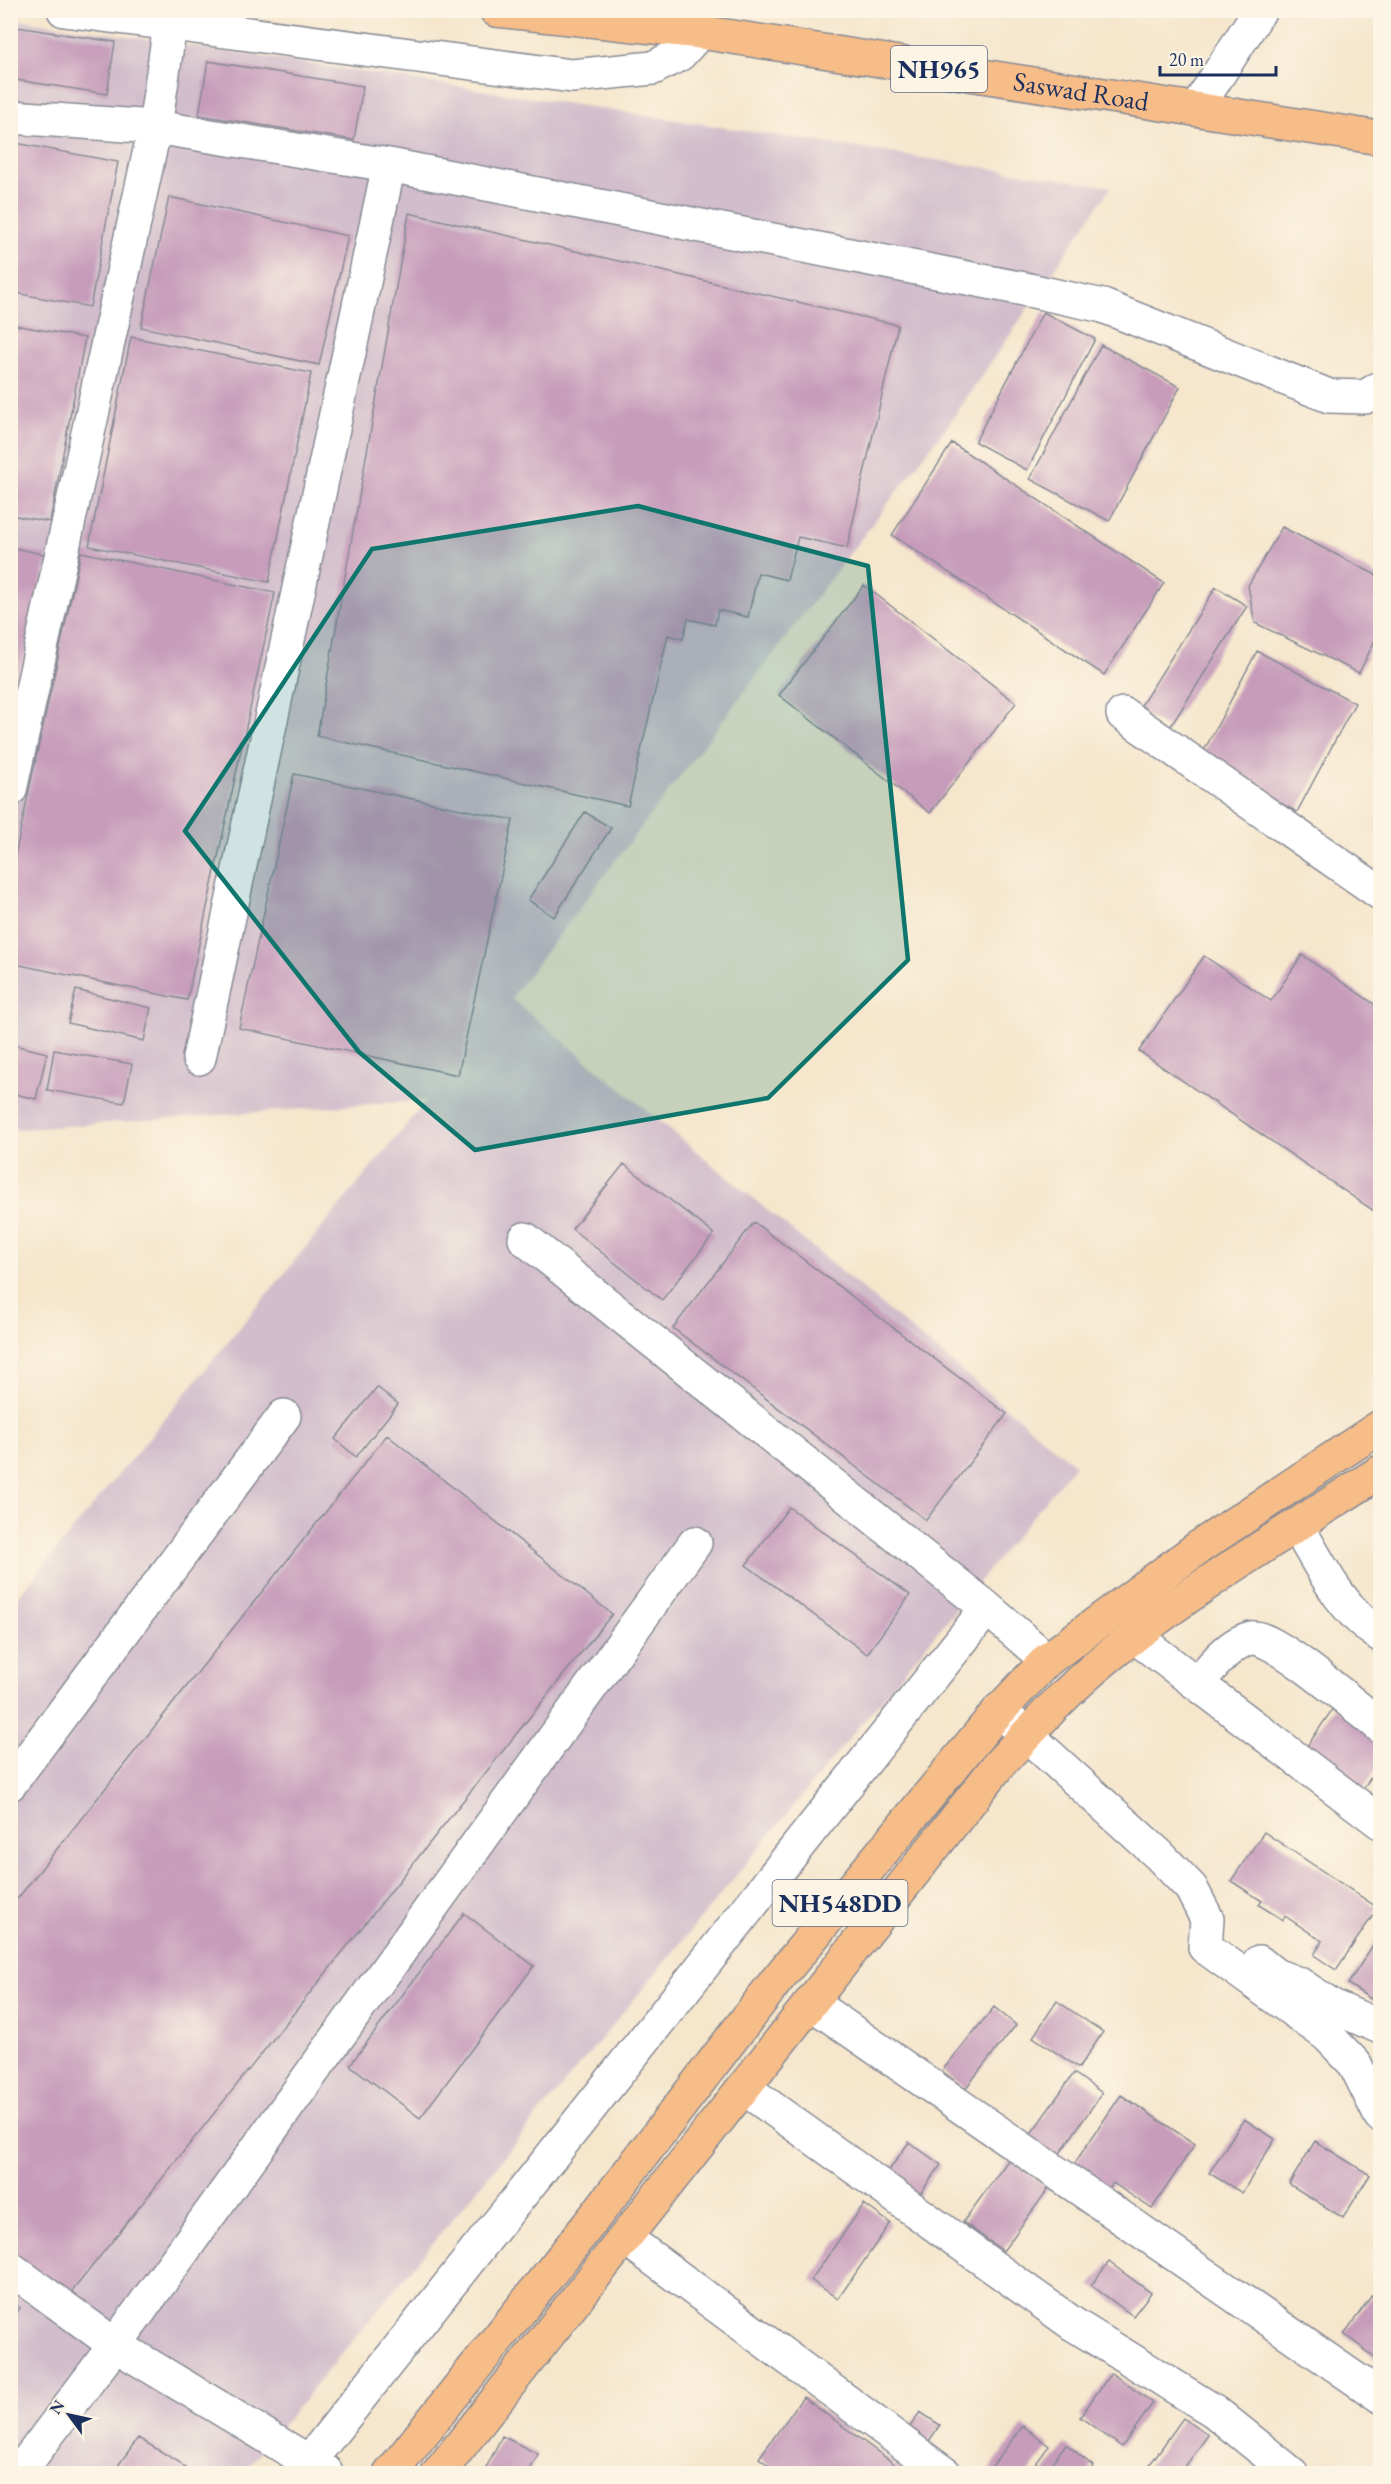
<svg xmlns="http://www.w3.org/2000/svg" width="1391" height="2484" viewBox="0 0 1391 2484" font-family="'EB Garamond',serif">
<rect width="100%" height="100%" fill="#fcf5e5"/>
<filter id="ink" filterUnits="userSpaceOnUse"><feTurbulence type="fractalNoise" baseFrequency=".0167" numOctaves="2"/><feDisplacementMap in="SourceGraphic" scale="12" xChannelSelector="R" yChannelSelector="G"/><feConvolveMatrix kernelMatrix="1 2 1 2 8 2 1 2 1" color-interpolation-filters="sRGB"/></filter>
<filter id="wash" filterUnits="userSpaceOnUse"><feTurbulence type="fractalNoise" baseFrequency=".008" numOctaves="4" result="noise"/><feDisplacementMap in="SourceGraphic" scale="24" xChannelSelector="R" yChannelSelector="G"/><feGaussianBlur stdDeviation="1.35" result="paint"/><feColorMatrix in="noise" values="0 0 0 0 0 0 0 0 0 0 0 0 0 0 0 0 0 1.4 0 .05"/><feComposite in="paint" operator="in"/></filter>
<g filter="url(#wash)">
<rect width="100%" height="100%" fill="#f5e6cc"/>
<path fill="#d1bdcb" d="M10 18 1111 187 953 418 511 998 1075 1465 243 2473H11V1605L427 1100 11 1130Z"/>
<g id="blocks">
<path fill="#c69cba" d="M10 26 115 42 107 94 10 79Z
M208 61 363 86 354 140 199 115Z
M10 142 118 162 90 307 10 292Z
M169 197 348 236 319 365 141 327Z
M409 213 898 325 847 548 798 537 787 580 758 573 748 617 718 610 715 625 688 619 683 639 668 635 628 806 317 736Z
M1043 312 1095 339 1027 470 975 442Z
M10 324 85 338 50 522 10 515Z
M131 337 311 373 269 582 89 546Z
M1101 345 1180 387 1109 521 1030 479Z
M952 443 1164 583 1104 675 892 535Z
M1282 527 1380 577V630L1359 673 1255 623 1248 586Z
M10 547 47 555 10 714Z
M81 552 275 593 187 1000 10 963V878Z
M864 585 1016 703 930 813 779 695Z
M1216 587 1247 606 1169 729 1138 710Z
M1257 651 1355 703 1297 812 1199 760Z
M294 774 513 820 458 1075 239 1028Z
M585 812 611 828 554 917 528 900Z
M1302 955 1380 1008V1215L1139 1051 1204 956 1271 1001Z
M76 990 151 1008 144 1041 68 1023Z
M10 1044 47 1053 36 1099 10 1093Z
M54 1050 132 1064 124 1103 47 1090Z
M624 1164 714 1234 662 1300 572 1229Z
M754 1222 1007 1414 926 1520 673 1328Z
M377 1387 398 1404 356 1457 335 1439Z
M387 1435 612 1614 66 2299 10 2255V1908Z
M789 1507 910 1595 867 1654 746 1565Z
M1334 1707 1380 1738V1763L1362 1791 1303 1752Z
M1264 1832 1378 1908 1336 1970 1314 1955 1322 1941 1285 1916 1283 1920 1259 1905 1262 1901 1231 1881Z
M464 1913 534 1966 420 2118 350 2065Z
M1380 1934V2005L1348 1984Z
M1057 2001 1103 2032 1079 2068 1033 2037Z
M994 2007 1016 2025 965 2089 942 2071Z
M1074 2073 1102 2093 1054 2162 1025 2142Z
M1121 2095 1195 2144 1152 2209 1113 2183 1107 2191 1072 2167Z
M1244 2119 1275 2139 1242 2193 1209 2173Z
M1315 2141 1370 2175 1343 2218 1289 2184Z
M909 2142 941 2165 914 2202 882 2180Z
M1009 2159 1049 2188 1003 2251 963 2222Z
M864 2204 890 2223 838 2299 811 2280Z
M1109 2262 1151 2293 1133 2316 1091 2285Z
M1380 2284V2361L1344 2334Z
M10 2300 20 2308 10 2320Z
M1111 2373 1153 2403 1122 2447 1080 2417Z
M803 2397 908 2474H780L759 2458Z
M920 2412 940 2425 925 2447 905 2434Z
M1183 2418 1208 2435 1180 2474H1143Z
M1023 2426 1049 2446 1028 2474H986Z
M502 2436 538 2454 528 2474H483Z
M138 2438 179 2462 191 2474H112Z
M1066 2444 1093 2466 1087 2474H1043Z"/>
</g>
</g>
<g filter="url(#ink)">
<use href="#blocks" fill-opacity="0" stroke="#888a95" stroke-width="1.5"/>
<g fill="none" stroke-linecap="round" stroke-linejoin="round">
<defs>
<path id="minor" d="M64 10 572 76 653 68 680 54 700 32 698 10
M1196 109 1260 10
M10 117 155 127 389 165 1024 289 1103 306 1329 396 1365 397 1380 388
M1123 714 1380 893
M10 790 155 127 170 25
M199 1058 389 165
M525 1239 987 1608 1047 1660
M1297 1526C1321 1566 1340 1609 1380 1635
M1134 1636 1380 1822
M1198 1682C1213 1666 1229 1643 1251 1638 1271 1633 1360 1710 1380 1726
M999 1710 1159 1855 1191 1888 1207 1919 1205 1947 1327 2035 1355 2064 1380 2115
M10 1784 284 1416
M1259 1962 1275 1975 1299 1984 1334 2007 1380 2027
M811 2003 1380 2396
M744 2088 1073 2324 1214 2411 1292 2474
M625 2238 945 2474
M10 2268 115 2345 326 2472
M18 2474 115 2345 695 1543
M299 2474 987 1608"/>
<g id="highway">
<path id="s1" d="M496 10 700 32 1380 138"/>
<path d="M390 2474 593 2219 776 1981 995 1715 1047 1660 1199 1547 1380 1427"/>
<path d="M438 2474 1000 1763C1034 1727 1066 1691 1104 1660 1190 1589 1287 1532 1380 1472"/>
</g>
</defs>
<use href="#minor" stroke="#888a95" stroke-width="36"/>
<use href="#highway" stroke="#888a95" stroke-width="36"/>
<use href="#minor" stroke="#fff" stroke-width="33"/>
<use href="#highway" stroke="#f7bd88" stroke-width="33"/>
</g>
</g>
<path fill="#0f766e" fill-opacity="0.2" stroke="#0f766e" stroke-width="4.5" stroke-linejoin="round" d="M638 506 868 566 908 960 768 1098 475 1150 359 1052 185 831 372 549Z"/>
<g text-anchor="middle" stroke-width="6" stroke-linejoin="round" paint-order="stroke">
<g fill="#fcf5e5" stroke="#5e6a86" stroke-width="1.5">
<rect x="891" y="46" width="96" height="46" rx="4.5"/>
<rect x="772.5" y="1880" width="135" height="46" rx="4.5"/>
</g>
<g font-size="26" font-weight="bold" fill="#1b2f5e">
<text x="939" y="78">NH965</text>
<text x="840" y="1912">NH548DD</text>
</g>
<g font-size="27" fill="#1b2f5e" stroke="#fcf5e5">
<text dy="9" stroke="none"><textPath href="#s1" startOffset="591">Saswad Road</textPath></text>
</g>
</g>
<rect width="1391" height="2484" fill="none" stroke="#fcf5e5" stroke-width="36"/>
<g transform="translate(69 2415) rotate(303)" stroke="#fcf5e5" stroke-width="4.5" paint-order="stroke">
<path d="M0-4.5L10 22L0 15L-10 22Z" fill="#1b2f5e"/>
<text y="-9" font-size="16" font-weight="bold" text-anchor="middle" fill="#1b2f5e">N</text>
</g>
<path d="M1160 66v9h116v-9" fill="none" stroke="#1b2f5e" stroke-width="3"/>
<text x="1169" y="66" font-size="18" fill="#1b2f5e" stroke="#fcf5e5" stroke-width="4.5" paint-order="stroke">20 m</text>
</svg>
